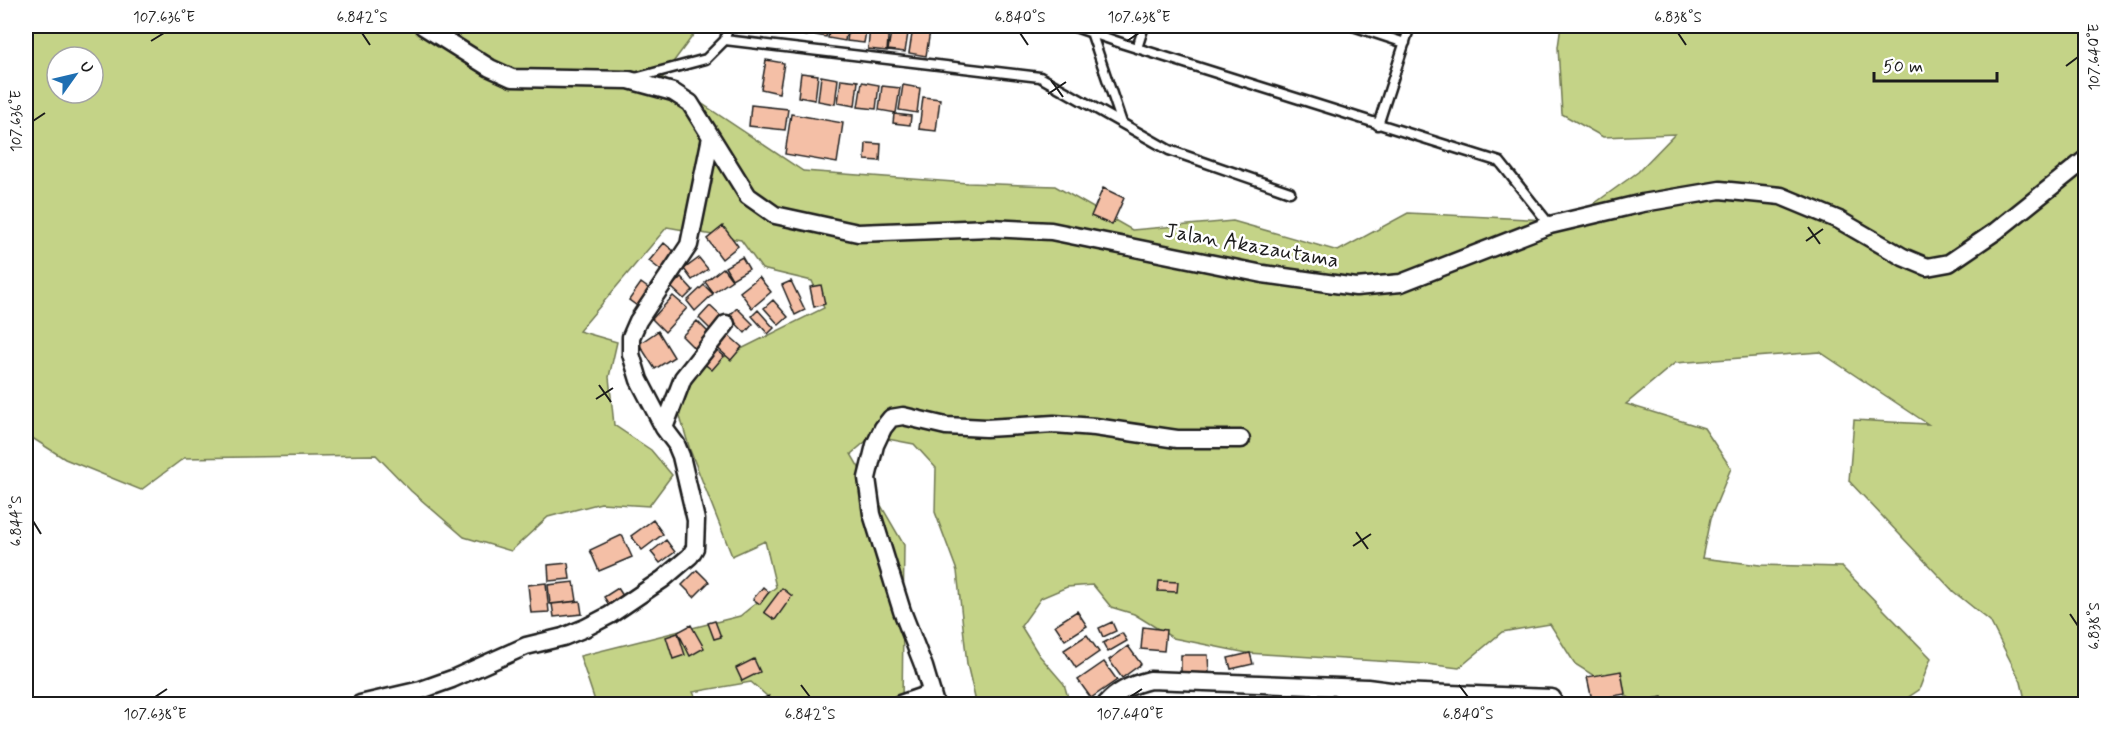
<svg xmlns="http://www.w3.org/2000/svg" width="2111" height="730" viewBox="0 0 2111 730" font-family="Mynerve,sans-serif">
<rect width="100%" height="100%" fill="#fff"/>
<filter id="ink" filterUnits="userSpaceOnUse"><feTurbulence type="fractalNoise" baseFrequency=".0167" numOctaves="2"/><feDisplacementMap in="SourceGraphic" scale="12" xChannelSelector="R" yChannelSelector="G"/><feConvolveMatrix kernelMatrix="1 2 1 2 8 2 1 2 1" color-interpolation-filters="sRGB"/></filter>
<g filter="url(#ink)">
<path fill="#c4d387" stroke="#707852" stroke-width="1.5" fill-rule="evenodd" d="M26 26H700L662 77 803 171 968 183 1055 186 1132 230 1233 221 1338 251 1408 213 1570 221 1638 172 1675 134 1603 137 1562 114 1558 47 1561 26H2085V704H2026L2021 682 1990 621 1954 592 1849 481 1854 420 1928 424 1820 352 1675 363 1626 404 1704 428 1731 468 1710 519 1702 558 1760 565 1842 567 1931 658 1919 690 1898 704H1639L1575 664 1550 624 1502 632 1459 668 1426 664 1247 653 1173 638 1134 614 1111 607 1093 585 1067 587 1041 598 1021 626 1039 655 1064 684 1070 704H972L975 698 967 664 957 571 935 512 936 468 914 444 872 436 851 454 904 545 902 704H776L751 682 693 692 699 704H596L580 656 740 616 776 587 765 541 732 556 690 450 675 400 698 368 733 353 824 308 812 281 762 269 741 240 667 227 579 331 617 342 609 377 614 425 651 450 672 475 649 506 601 503 548 517 511 551 464 537 411 491 376 455 184 458 141 490 65 459 26 434ZM57 57H93V93H57Z"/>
<path fill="#f4bfa6" stroke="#1c1c1c" stroke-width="1.5" d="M792 26H808L807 36 790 33Z
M810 26H828L826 37 809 34Z
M830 26H847L845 41 828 38Z
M849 26H867L864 43 847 41Z
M870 26H889L887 51 868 49Z
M892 26 909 27 905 52 888 50Z
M913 28 930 31 926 56 909 53Z
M766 60 784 63 779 93 761 89Z
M801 73 818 75 815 100 798 97Z
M821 76 838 79 835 104 818 101Z
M841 79 858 81 855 106 838 103Z
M862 82 879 85 876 109 858 107Z
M903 85 920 88 917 113 899 110Z
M882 86 900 88 896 113 879 110Z
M923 97 940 99 936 131 919 129Z
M751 105 788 109 785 130 749 126Z
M791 114 843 123 837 163 785 154Z
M894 114 911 116 910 125 893 123Z
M866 143 881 144 880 161 865 160Z
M1103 188 1124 198 1112 225 1091 216Z
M723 226 738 246 722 259 707 239Z
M664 243 676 253 662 271 649 261Z
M742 257 749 269 732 279 725 267Z
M699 258 708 269 692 280 684 269Z
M723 268 732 280 713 293 705 282Z
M681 277 693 290 684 299 671 287Z
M759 277 771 292 752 308 740 292Z
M791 281 805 310 795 315 782 285Z
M641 283 652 291 640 308 629 300Z
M704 285 713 294 695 311 687 301Z
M821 285 825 304 814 307 810 287Z
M673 296 687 308 665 332 652 319Z
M773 300 788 317 779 325 764 308Z
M710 306 724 319 713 332 699 318Z
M737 308 753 324 745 333 729 316Z
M758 310 774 328 768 334 752 316Z
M697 321 711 335 696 350 682 336Z
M658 331 674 357 655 369 639 344Z
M725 332 742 347 731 360 714 345Z
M713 347 724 356 712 370 702 362Z
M653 520 663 534 642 550 631 536Z
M622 535 632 557 599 571 590 550Z
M666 540 675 552 660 563 651 552Z
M568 563 570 579 549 581 548 565Z
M697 570 709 582 694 597 682 585Z
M1159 581 1178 582 1177 592 1158 591Z
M574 582 577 601 550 604 548 585Z
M546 583 549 612 531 613 528 585Z
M763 587 769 592 760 604 753 599Z
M618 588 625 599 611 608 604 597Z
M782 588 792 596 775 620 764 612Z
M580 601 582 614 554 617 552 604Z
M1077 611 1087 626 1065 640 1055 625Z
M715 621 721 637 714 639 708 623Z
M1112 622 1116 631 1103 637 1099 628Z
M691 625 704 648 690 656 678 632Z
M1143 627 1166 630 1164 651 1141 649Z
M678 633 685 655 673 659 666 637Z
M1122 633 1127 641 1108 652 1103 643Z
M1087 635 1099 652 1076 668 1064 650Z
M1128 646 1141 664 1122 678 1109 660Z
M1250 653 1253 664 1231 669 1228 658Z
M1181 655H1208L1209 673H1181Z
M754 659 760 672 742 681 736 668Z
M1104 662 1117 680 1091 698 1078 680Z
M1621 671 1625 694 1592 700 1587 677Z
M769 696 773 704H753V703Z
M1662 697 1663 704H1646L1645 700Z"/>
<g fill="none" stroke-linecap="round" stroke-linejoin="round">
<defs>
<path id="service" d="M1072 26 1124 44 1500 162 1550 225
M1353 26 1405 43
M1091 32 1122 123
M725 40 1040 77 1169 150 1290 192
M1137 48 1144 26
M635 78 706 59 725 40 728 26
M1378 125 1410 26"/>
<path id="minor" d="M423 26 490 68 512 78 629 80 673 92 690 103 748 196 775 215 858 233 990 228 1051 231 1263 274 1356 287 1401 283 1550 225 1643 203 1720 190 1781 196 1839 220 1903 257 1927 267 1949 263 1996 231 2086 159
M664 428 683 378 726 324
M1398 692 1552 698
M360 704 421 690 452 679 526 646 563 637 585 628 610 615 663 579 690 556 695 548 696 520 681 456 676 444 664 428 639 380 631 354V337L638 321 689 245 711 137
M900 704 932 693
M935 704 924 667 902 611 872 514 867 478 875 445 883 428 891 418 903 416 946 426 986 428 1054 424 1095 427 1177 439H1241
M1106 704C1117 691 1133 684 1150 680L1367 688 1398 692 1414 704"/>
</defs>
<use href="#service" stroke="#1c1c1c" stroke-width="13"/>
<use href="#minor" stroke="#1c1c1c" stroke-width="21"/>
<use href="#service" stroke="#fff" stroke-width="8"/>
<use href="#minor" stroke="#fff" stroke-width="16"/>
</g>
</g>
<path fill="none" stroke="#1c1c1c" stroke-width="2" d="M362 33 370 45M1020 33 1028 45M1678 33 1686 45M151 41 164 33M1127 41 1139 33M2066 66 2078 57M1051 80 1063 97M1048 94 1066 82M33 121 45 113M1808 227 1820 244M1806 241 1823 229M599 385 611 402M596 399 613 388M33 521 41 534M1356 532 1368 549M1353 546 1371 534M2070 614 2078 626M801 685 810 697M1459 685 1468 697M155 697 167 689M1130 697 1142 689"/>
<g text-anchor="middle" stroke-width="5" stroke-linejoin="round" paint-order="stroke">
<g font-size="21" fill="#1c1c1c" stroke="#fff">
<text transform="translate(1252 245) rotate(10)" y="7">Jalan Akazautama</text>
</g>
</g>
<rect width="2111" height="730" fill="none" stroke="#fff" stroke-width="66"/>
<g transform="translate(75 75) rotate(56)"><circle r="28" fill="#ffffff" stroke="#a4a4a4" stroke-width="1.5"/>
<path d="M0-4.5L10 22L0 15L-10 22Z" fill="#1f6fb2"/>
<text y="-9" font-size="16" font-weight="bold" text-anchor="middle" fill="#1c1c1c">U</text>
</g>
<path d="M1874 72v9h123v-9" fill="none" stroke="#1c1c1c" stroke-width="3"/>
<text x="1883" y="72" font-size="18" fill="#1c1c1c" stroke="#ffffff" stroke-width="4.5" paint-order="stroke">50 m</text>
<rect x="33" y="33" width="2045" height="664" fill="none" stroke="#1c1c1c" stroke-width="2"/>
<g font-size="15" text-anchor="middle" fill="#1c1c1c">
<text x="164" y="22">107.636°E</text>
<text x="362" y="22">6.842°S</text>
<text x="1020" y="22">6.840°S</text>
<text x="1139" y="22">107.638°E</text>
<text x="1678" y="22">6.838°S</text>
<text transform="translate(2094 57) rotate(-90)" y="5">107.640°E</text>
<text transform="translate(16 121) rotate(-90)" y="5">107.636°E</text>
<text transform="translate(16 521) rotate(-90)" y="5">6.844°S</text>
<text transform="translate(2094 626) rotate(-90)" y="5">6.838°S</text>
<text x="155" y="719">107.638°E</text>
<text x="810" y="719">6.842°S</text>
<text x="1130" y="719">107.640°E</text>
<text x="1468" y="719">6.840°S</text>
</g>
</svg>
